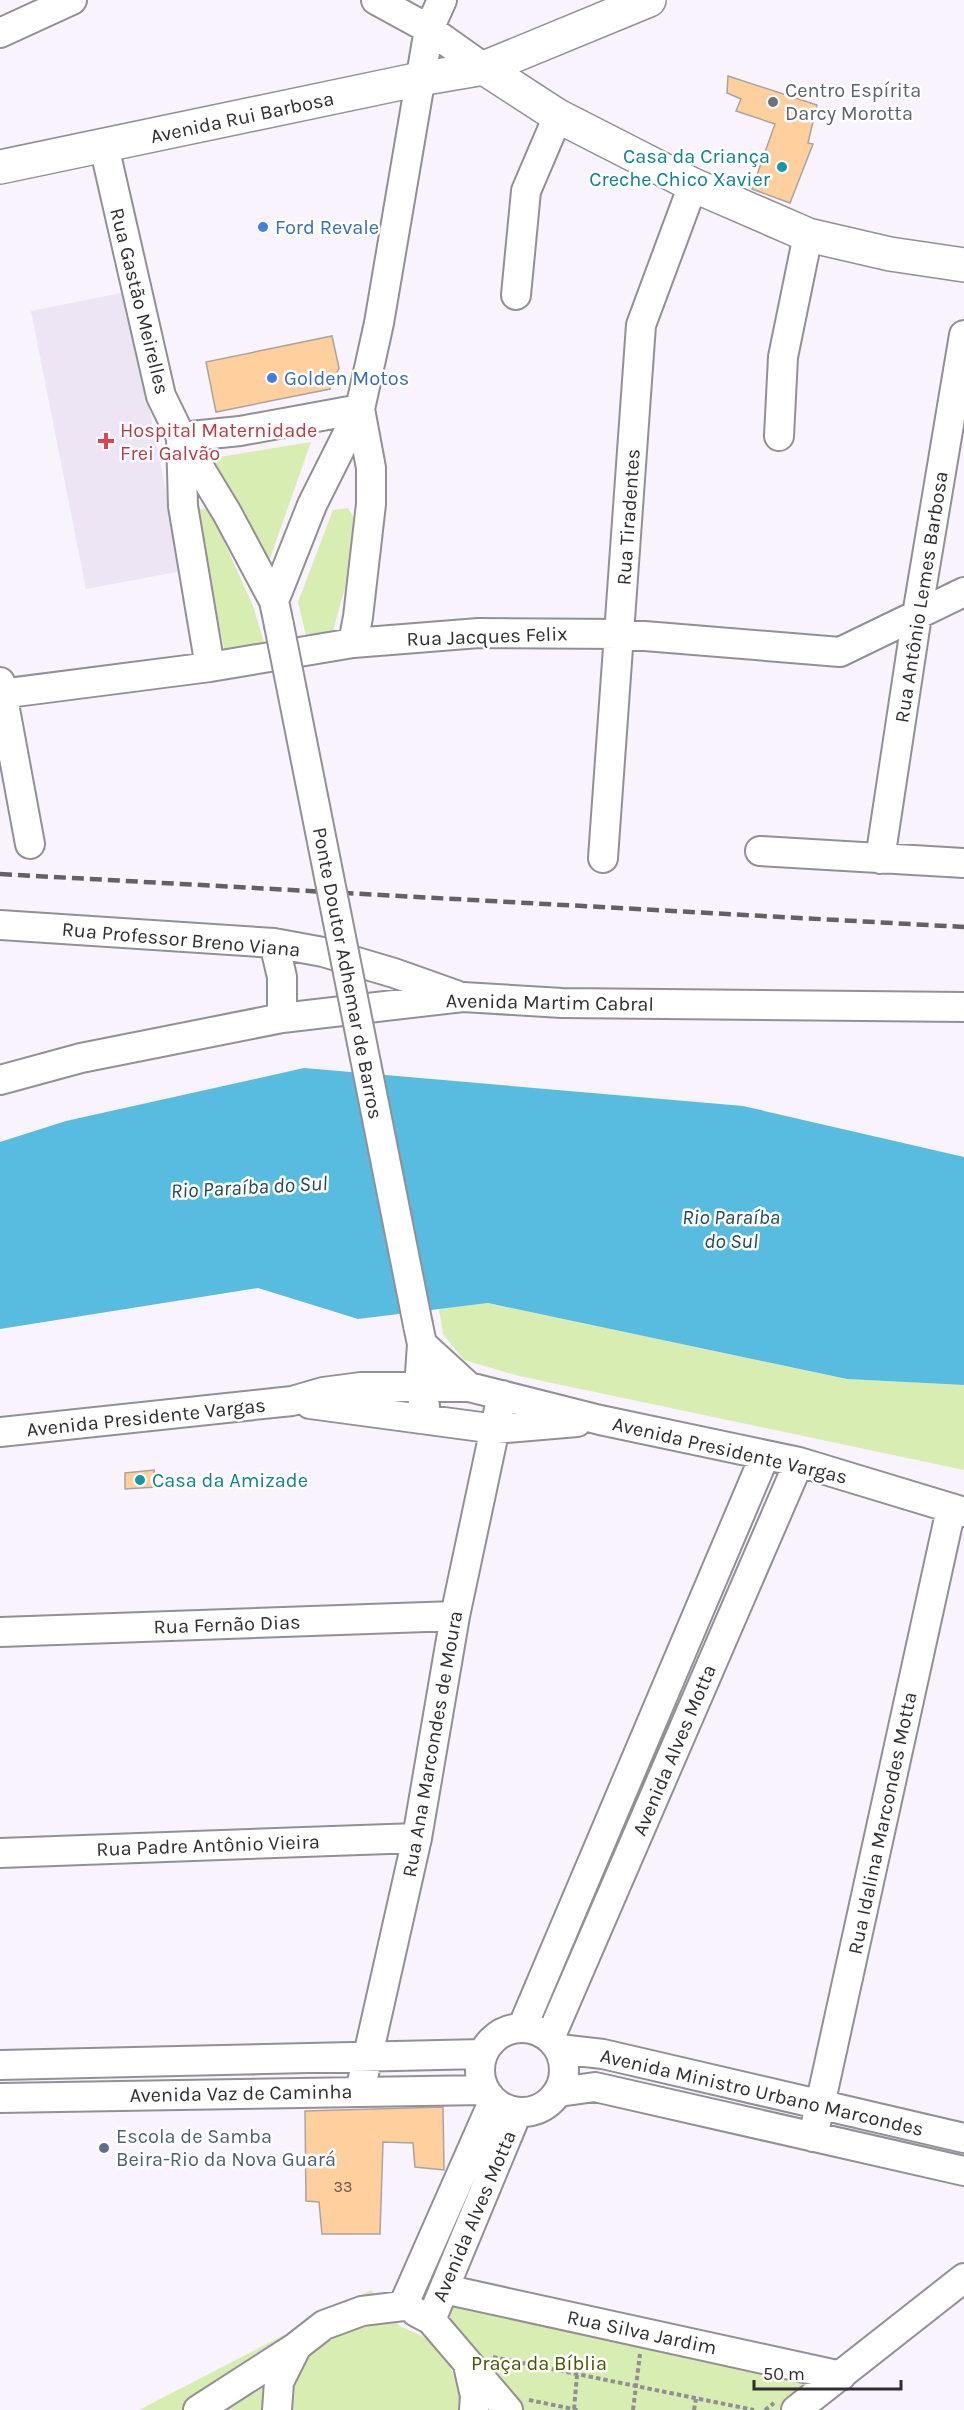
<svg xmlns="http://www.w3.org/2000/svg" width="964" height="2410" viewBox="0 0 964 2410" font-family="Karla,sans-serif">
<rect width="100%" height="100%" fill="#f8f3fc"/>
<path fill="#ede5f4" d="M126 292 182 571 86 589 31 311Z"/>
<path fill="#d8edb2" d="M311 442 267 567 213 458Z
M209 508 253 606 267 652 226 658 196 510Z
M348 508 356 522 349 573 331 638 308 644 298 602 333 510Z
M488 1303 847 1379 964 1385V1470L519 1376 464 1360 443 1334 439 1309Z
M371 2290 400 2326 424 2337 446 2358 469 2410H139Z
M467 2300 805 2382 800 2394 779 2410H519L444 2321 449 2305Z"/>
<path fill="#57bcdf" d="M304 1068 743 1106 964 1157V1385L847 1379 488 1303 358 1319 258 1288 0 1329V1142L66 1121Z"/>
<path fill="#ffd09d" stroke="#aaa49d" stroke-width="1.5" d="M728 76 817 105 808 143 813 144 790 203 752 189 775 124 736 111 741 99 727 93Z
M332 336 339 368 330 389 216 412 206 362Z
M154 1470 156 1487 125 1489V1473Z
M443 2107 444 2170 415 2167 413 2143 383 2142 380 2234H322L319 2202 306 2201 305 2111Z"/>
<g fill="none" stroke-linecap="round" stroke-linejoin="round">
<defs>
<path id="minor" d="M376 0 429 29 484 68
M0 33 72 0
M104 146 161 396 181 437 227 513 274 601 279 625
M516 295 526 191 558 116
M779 436 783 357 808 235
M181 437 183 506 210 667
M181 437 240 431 360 409
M274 601 312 505 360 409
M353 643 358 617 371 504V468L360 409 379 323 429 29 442 0
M0 682 30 844
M0 694 210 667 353 643 479 633 620 634 840 652 964 592
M760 851 964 863
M603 858 641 325 693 185
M880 859 917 615 964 335
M0 925 274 943 323 952 394 973 456 995
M274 943 282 977V1018
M0 1080 81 1058 282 1018 463 997 562 1003 964 1007
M418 1325 422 1344 419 1388 425 1406
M422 1344 469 1387
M310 1404 496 1429 577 1422
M0 1432 292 1401 323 1392 361 1387H469L600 1420 799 1462 964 1512
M0 1632 455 1616
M0 1853 417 1838
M480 2070a42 42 0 1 1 84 0a42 42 0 1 1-84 0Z
M522 2028 765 1455
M550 2038 799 1462
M559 2049 603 2054 964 2138
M0 2065 483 2054
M360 2091 417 1838 455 1616 502 1395
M559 2092 595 2087 964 2171
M0 2098 483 2090
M813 2137 951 1509
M444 2289 841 2376
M403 2306 493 2102
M416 2312 431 2320 508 2410
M431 2320 517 2113
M468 2365 475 2396 474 2410
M198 2410 296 2347
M277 2410 279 2382 297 2346 324 2325 362 2311 403 2306
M796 2410 964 2278"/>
<path id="major" d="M484 68 558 116 693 185 808 235 890 254 964 265
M0 167 420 79 484 68 649 0"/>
</defs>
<use href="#minor" stroke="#938f97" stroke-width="32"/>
<use href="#major" stroke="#938f97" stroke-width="36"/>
<path stroke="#918e94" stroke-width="4" stroke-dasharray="4.5 3" stroke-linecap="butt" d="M493 2357 754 2410
M529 2400 578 2410
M574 2409 577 2375
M633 2410 640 2354
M694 2410 696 2399
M765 2410 774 2403"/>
<use href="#minor" stroke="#fff" stroke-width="28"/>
<use href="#major" stroke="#fff" stroke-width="33"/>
<path stroke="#636165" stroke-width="4.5" stroke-dasharray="12 6" stroke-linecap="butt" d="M0 874 964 927"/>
<defs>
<path id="minor-bridge" d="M279 625 418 1325"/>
</defs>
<use href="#minor-bridge" stroke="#938f97" stroke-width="32" stroke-linecap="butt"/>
<use href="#minor-bridge" stroke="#fff" stroke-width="28"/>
</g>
<circle fill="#6b7280" stroke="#fff" stroke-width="2" cx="773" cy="102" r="6"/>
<g fill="#0f9aa8" stroke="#fff" stroke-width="2">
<circle cx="782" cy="167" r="6"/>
<circle cx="140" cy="1480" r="6"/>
</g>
<g fill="#3f7fe0" stroke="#fff" stroke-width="2">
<circle cx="263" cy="227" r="6"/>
<circle cx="272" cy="378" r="6"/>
</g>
<path fill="#e0444e" stroke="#fff" stroke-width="2" d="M103 432h6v6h6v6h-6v6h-6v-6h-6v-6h6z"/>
<circle fill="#5c6f8a" stroke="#fff" stroke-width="2" cx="104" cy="2148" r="6"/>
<g text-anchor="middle" stroke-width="5" stroke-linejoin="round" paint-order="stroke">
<g font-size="16" fill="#63564b">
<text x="343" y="2192">33</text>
</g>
<g font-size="20" fill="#5b616d" stroke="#fff" text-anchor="start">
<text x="785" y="97">Centro Espírita<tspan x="785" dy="23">Darcy Morotta</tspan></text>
</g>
<g font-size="20" fill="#2f2d30" stroke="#fff">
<text transform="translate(242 117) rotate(-12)" y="7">Avenida Rui Barbosa</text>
<text transform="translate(140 301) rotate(76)" y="7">Rua Gastão Meirelles</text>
<text transform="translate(628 517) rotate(-86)" y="7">Rua Tiradentes</text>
<text transform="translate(921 597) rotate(-81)" y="7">Rua Antônio Lemes Barbosa</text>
<text transform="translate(487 636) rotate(-2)" y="7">Rua Jacques Felix</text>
<text transform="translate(181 939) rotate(5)" y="7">Rua Professor Breno Viana</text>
<text transform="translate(348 973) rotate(79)" y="7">Ponte Doutor Adhemar de Barros</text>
<text transform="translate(550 1002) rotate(1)" y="7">Avenida Martim Cabral</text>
<text transform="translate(146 1417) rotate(-6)" y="7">Avenida Presidente Vargas</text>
<text transform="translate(730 1450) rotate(13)" y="7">Avenida Presidente Vargas</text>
<text transform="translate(227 1624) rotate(-2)" y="7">Rua Fernão Dias</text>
<text transform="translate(432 1744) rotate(-80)" y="7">Rua Ana Marcondes de Moura</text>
<text transform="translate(674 1750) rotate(-67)" y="7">Avenida Alves Motta</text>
<text transform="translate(882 1823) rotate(-78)" y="7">Rua Idalina Marcondes Motta</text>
<text transform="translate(208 1845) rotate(-2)" y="7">Rua Padre Antônio Vieira</text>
<text transform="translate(762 2092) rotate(13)" y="7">Avenida Ministro Urbano Marcondes</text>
<text transform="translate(241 2093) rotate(-1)" y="7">Avenida Vaz de Caminha</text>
<text transform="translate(474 2216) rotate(-67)" y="7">Avenida Alves Motta</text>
<text transform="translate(642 2332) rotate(12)" y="7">Rua Silva Jardim</text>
</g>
<g font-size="20" fill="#0d838f" stroke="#fff" text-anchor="end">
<text x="770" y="163">Casa da Criança<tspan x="770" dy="23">Creche Chico Xavier</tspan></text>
<text x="152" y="1487" text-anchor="start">Casa da Amizade</text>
</g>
<g font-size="20" fill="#366cbe" stroke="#fff" text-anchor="start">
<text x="275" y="234">Ford Revale</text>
<text x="284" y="385">Golden Motos</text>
</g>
<g font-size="20" fill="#be3a42" stroke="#fff" text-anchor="start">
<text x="120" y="437">Hospital Maternidade<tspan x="120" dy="23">Frei Galvão</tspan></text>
</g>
<g font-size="20" fill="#4e5e75" stroke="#fff" text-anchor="start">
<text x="116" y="2143">Escola de Samba<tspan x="116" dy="23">Beira-Rio da Nova Guará</tspan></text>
</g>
<g font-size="20" fill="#435900" stroke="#fff">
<text x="539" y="2370">Praça da Bíblia</text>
</g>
<g font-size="21" font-style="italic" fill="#1e4a59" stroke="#fff">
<text transform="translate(249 1187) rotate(-3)" y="7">Rio Paraíba do Sul</text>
<text x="731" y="1224">Rio Paraíba<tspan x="731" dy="24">do Sul</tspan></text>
</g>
</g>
<path d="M754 2380v9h147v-9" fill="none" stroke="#2f2d30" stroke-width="3"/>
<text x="763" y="2380" font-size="18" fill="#2f2d30" stroke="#ffffff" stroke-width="4.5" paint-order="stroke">50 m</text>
</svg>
